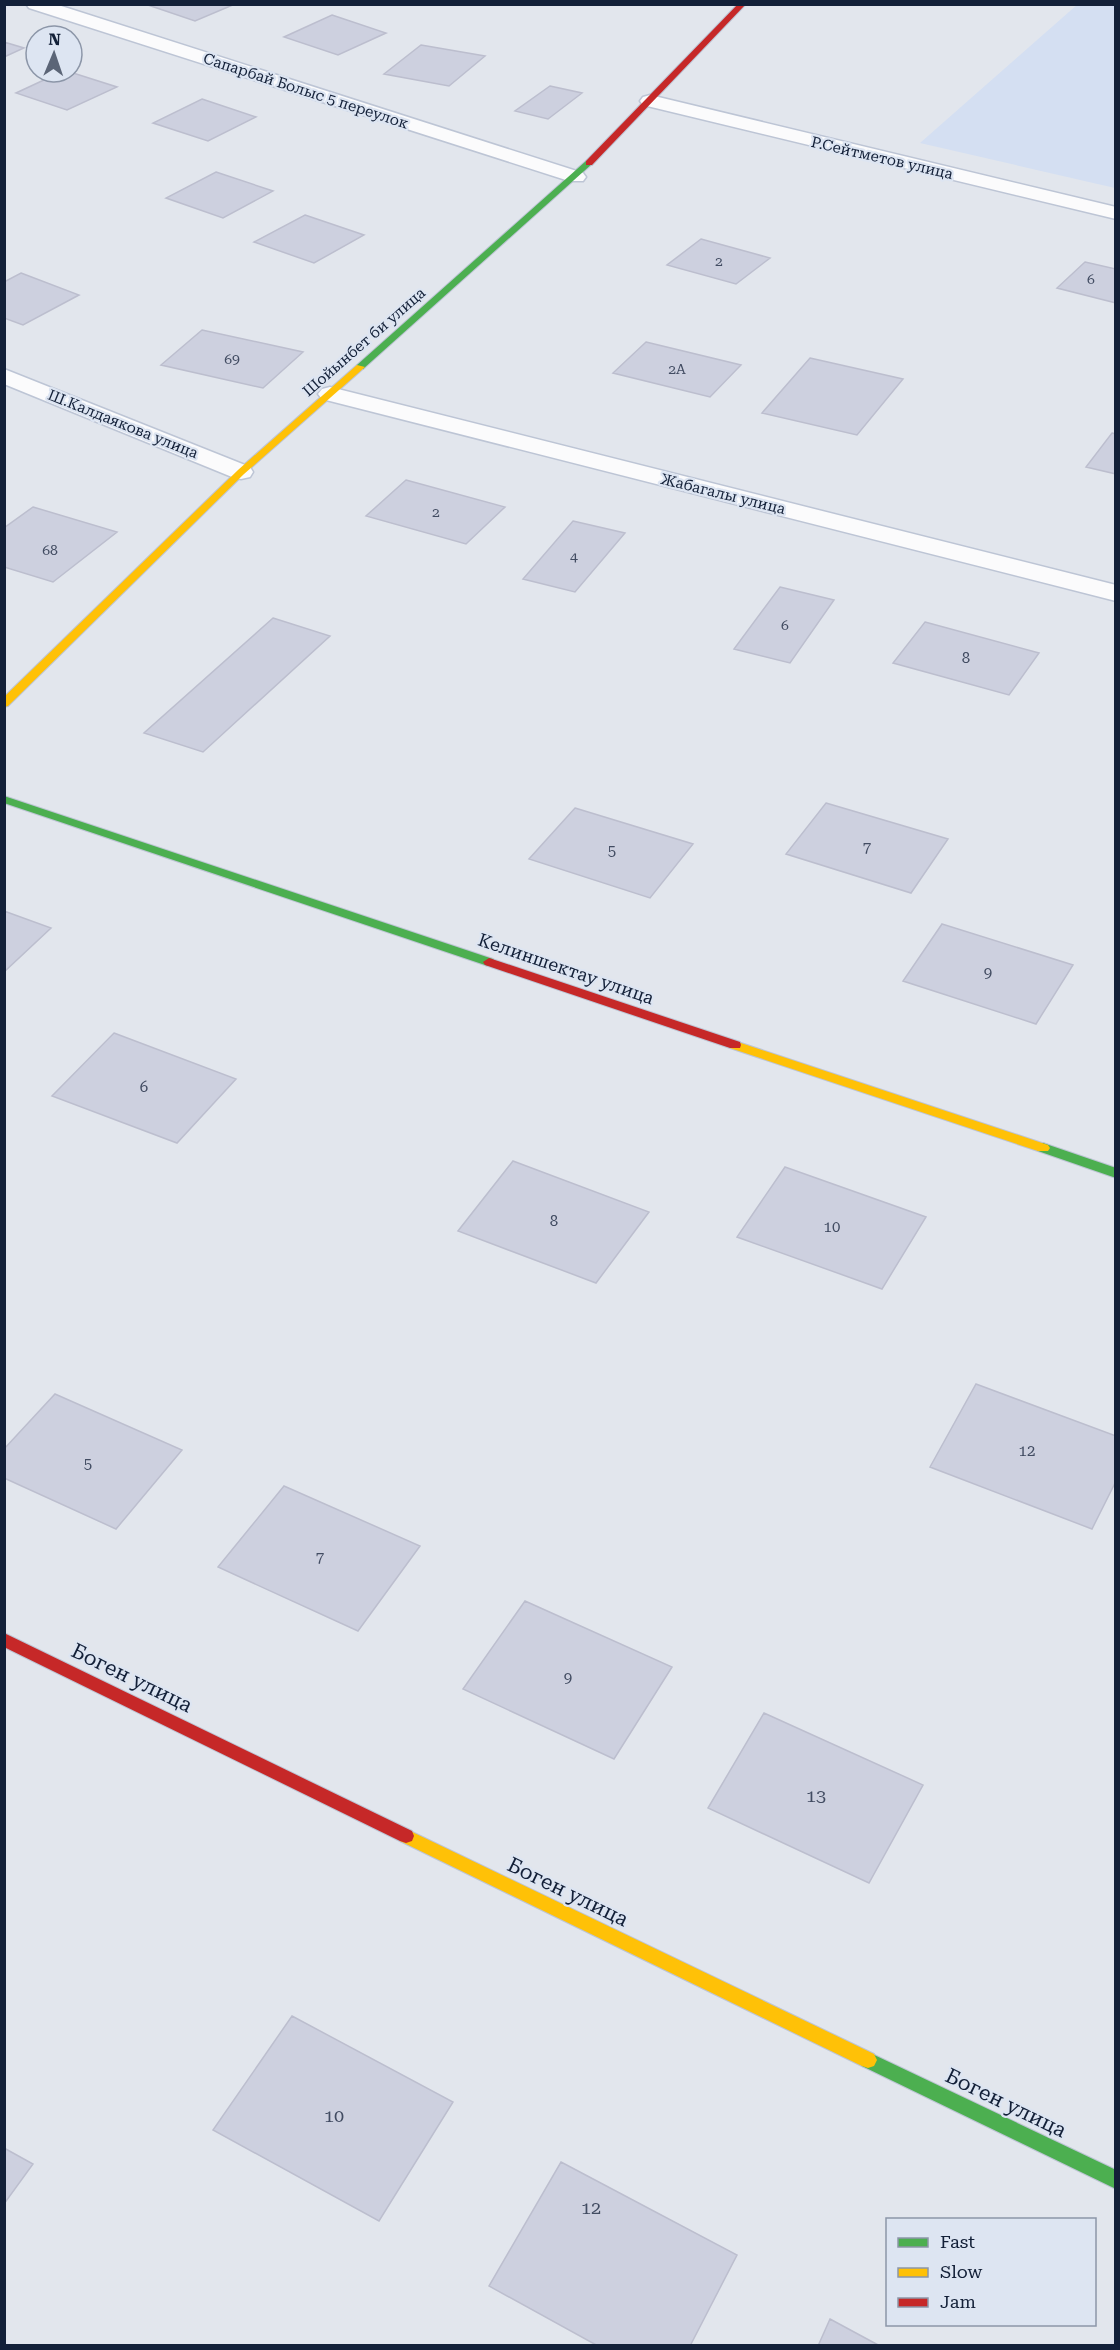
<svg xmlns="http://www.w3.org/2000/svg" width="1120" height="2350" viewBox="0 0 1120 2350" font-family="'Roboto Serif',serif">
<rect width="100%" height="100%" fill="#e2e6ed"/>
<path fill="#d4dff2" d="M1078 4 1115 5V188L920 143Z"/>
<path fill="#cdd0df" stroke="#bcbece" stroke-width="1.5" d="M145 4H235L195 21Z
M332 15 386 33 338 55 284 37Z
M4 42 24 48 4 57Z
M421 45 485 56 449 86 384 74Z
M61 72H70L117 87 67 110 16 93Z
M550 86 582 93 548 119 515 111Z
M202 99 256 117 208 141 153 123Z
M216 172 273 191 223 218 166 198Z
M305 215 364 235 314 263 254 242Z
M701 239 770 258 736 284 667 265Z
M1085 262 1116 269V303L1057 288Z
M21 273 79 295 23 325 4 318V282Z
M202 330 303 352 263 388 161 365Z
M646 342 741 365 710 397 613 373Z
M810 358 903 379 857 435 762 413Z
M1112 433 1116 434V474L1086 467Z
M406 480 505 507 466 544 366 516Z
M33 507 117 532 53 582 4 567V528Z
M573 521 625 533 575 592 523 579Z
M780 587 834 600 790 663 734 649Z
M273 618 330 636 203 752 144 733Z
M925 622 1039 653 1009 695 893 663Z
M826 803 948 839 911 893 786 854Z
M575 808 693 844 650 898 529 859Z
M4 911 51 928 4 972Z
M942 924 1073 965 1036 1024 903 981Z
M114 1033 236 1079 177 1143 52 1096Z
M513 1161 649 1212 596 1283 458 1231Z
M785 1167 926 1217 882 1289 737 1237Z
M976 1384 1116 1436V1481L1092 1529 930 1467Z
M55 1394 182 1450 116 1529 4 1478V1449Z
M284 1486 420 1546 358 1631 218 1567Z
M525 1601 672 1667 614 1759 463 1689Z
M764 1713 923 1785 869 1883 708 1808Z
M292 2016 453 2102 379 2221 213 2130Z
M4 2148 33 2164 4 2204Z
M561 2162 737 2255 690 2346H598L489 2286Z
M830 2319 880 2346H818Z"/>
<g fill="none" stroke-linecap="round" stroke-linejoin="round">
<defs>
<path id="street" d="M26 4H55L583 173 586 177 583 181H569L29 8Z
M650 95 1116 207V219L643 105 640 101 643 97Z
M4 369 250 467 253 472 250 477 241 479 232 477 4 384Z
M330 387 1116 585V601L322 399 318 394 322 389Z"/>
<path id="fast" d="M586 161 593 163 363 369H357V365Z
M4 796 493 959 495 962 489 966 485 965 4 803Z
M1043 1143 1116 1168V1178L1038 1151 1036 1148Z
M868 2052 1116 2170V2189L862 2066 859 2060 862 2054Z"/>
<path id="slow" d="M357 365 365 367 244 474 8 706 4 707V697L238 470Z
M735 1041 1048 1145 1050 1148 1048 1151H1038L730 1048 729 1045 730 1042Z
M406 1829 874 2054 877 2060 874 2066 868 2068 862 2066 400 1841 398 1836 400 1831Z"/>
<path id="jam" d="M738 4H746L592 165H586V161Z
M489 958 740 1042 741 1045 740 1048H730L485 965 483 962Z
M4 1633 412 1831 414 1836 412 1841 406 1843 400 1841 4 1647Z"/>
</defs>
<use href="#street" stroke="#bdc5d5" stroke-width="3"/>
<use href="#fast" stroke="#bdc5d5" stroke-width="2"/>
<use href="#slow" stroke="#bdc5d5" stroke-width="2"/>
<use href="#jam" stroke="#bdc5d5" stroke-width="2"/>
<use href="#street" fill="#fbfbfc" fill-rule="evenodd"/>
<use href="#fast" fill="#4caf50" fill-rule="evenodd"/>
<use href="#slow" fill="#ffc107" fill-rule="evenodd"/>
<use href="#jam" fill="#c62828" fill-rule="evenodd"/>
</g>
<g text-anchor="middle" stroke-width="4.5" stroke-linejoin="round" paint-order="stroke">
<g font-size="14" fill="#424c62">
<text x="719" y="266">2</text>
<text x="1091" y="284">6</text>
<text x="232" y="364">69</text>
<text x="677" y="374">2A</text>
<text x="436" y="517">2</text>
<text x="50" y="555">68</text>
<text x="574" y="561">4</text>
<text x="785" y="630">6</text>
</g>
<g font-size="15" fill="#132038" stroke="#dde5f2">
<text transform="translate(306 91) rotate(18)" y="5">Сапарбай Болыс 5 переулок</text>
<text transform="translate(882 158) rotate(13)" y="5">Р.Сейтметов улица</text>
<text transform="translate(364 342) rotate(-41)" y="5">Шойынбет би улица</text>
<text transform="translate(123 424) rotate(22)" y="5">Ш.Калдаякова улица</text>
<text transform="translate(723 494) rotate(14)" y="5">Жабагалы улица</text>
</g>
<g font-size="15" fill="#424c62">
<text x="966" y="663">8</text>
<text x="867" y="852">7</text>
<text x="612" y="856">5</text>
<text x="988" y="978">9</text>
<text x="144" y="1092">6</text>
<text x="554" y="1226">8</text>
<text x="832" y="1232">10</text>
<text x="1027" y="1456">12</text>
<text x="88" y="1469">5</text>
<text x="320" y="1562">7</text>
<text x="568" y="1683">9</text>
</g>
<g font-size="18" fill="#132038" stroke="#dde5f2">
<text transform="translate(566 969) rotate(19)" y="6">Келиншектау улица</text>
</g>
<g font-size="18" fill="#424c62">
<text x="816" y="1802">13</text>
<text x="334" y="2122">10</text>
<text x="591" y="2214">12</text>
</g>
<g font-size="21" fill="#132038" stroke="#dde5f2">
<text transform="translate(132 1678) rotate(26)" y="7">Боген улица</text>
<text transform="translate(568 1892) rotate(26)" y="7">Боген улица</text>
<text transform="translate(1006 2103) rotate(26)" y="7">Боген улица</text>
</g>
</g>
<rect width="1120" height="2350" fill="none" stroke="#132038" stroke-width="12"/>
<rect x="886" y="2218" width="210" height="108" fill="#dde5f2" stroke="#8c96a8" stroke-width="1.5"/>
<rect x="898" y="2238" width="30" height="9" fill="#4caf50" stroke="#8c96a8" stroke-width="1.5"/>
<text x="940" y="2248" font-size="18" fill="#132038">Fast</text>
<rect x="898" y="2268" width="30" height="9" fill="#ffc107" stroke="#8c96a8" stroke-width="1.5"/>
<text x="940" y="2278" font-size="18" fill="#132038">Slow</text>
<rect x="898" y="2298" width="30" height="9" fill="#c62828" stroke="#8c96a8" stroke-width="1.5"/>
<text x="940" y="2308" font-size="18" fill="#132038">Jam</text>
<g transform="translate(54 54) rotate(2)"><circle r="28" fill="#dde5f2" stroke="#8c96a8" stroke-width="1.5"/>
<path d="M0-4.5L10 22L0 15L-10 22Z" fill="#5b6577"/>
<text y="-9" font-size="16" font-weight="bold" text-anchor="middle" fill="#132038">N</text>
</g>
</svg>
